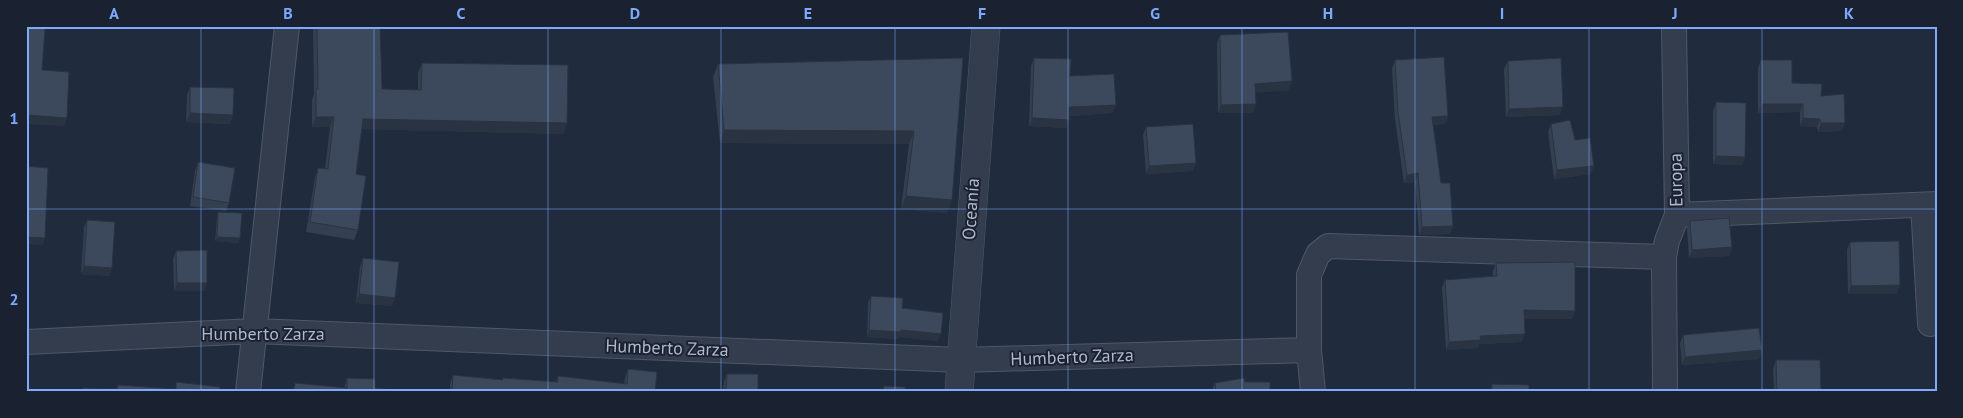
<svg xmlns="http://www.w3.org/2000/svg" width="1963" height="418" viewBox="0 0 1963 418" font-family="'PT Sans',sans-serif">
<rect width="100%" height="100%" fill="#202b3d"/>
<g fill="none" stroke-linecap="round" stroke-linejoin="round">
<defs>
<path id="minor" d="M1923 205 1930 324
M1677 215 1937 204
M26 342 255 331 961 360 1309 350
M248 392 287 26
M1313 392 1309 350V275L1318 254 1328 246 1664 257
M1665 392 1664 257 1667 241 1677 215 1674 26"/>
<path id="tertiary" d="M959 392 986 26"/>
</defs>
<use href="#minor" stroke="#505867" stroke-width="26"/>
<use href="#tertiary" stroke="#505867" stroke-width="29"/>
<use href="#minor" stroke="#343d4d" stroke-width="24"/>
<use href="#tertiary" stroke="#343d4d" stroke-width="28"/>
</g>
<path fill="#343f50" d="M313 26H380L382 89 418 90V73L422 63 564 134 362 129 356 174 358 230 354 240 306 232 315 178 318 168 325 169 330 127H312V100L314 94Z
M1220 35 1289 90 1255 92 1253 113H1218L1217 43Z
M963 58 947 213 901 209 909 144 720 143 713 77 718 64Z
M1034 58 1070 76 1113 113 1069 116 1066 128 1029 126 1031 66Z
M1395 60 1448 116 1445 124 1433 125 1441 183 1453 226 1450 234 1419 235 1415 182 1404 183 1395 120 1392 69Z
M1761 60 1792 83 1821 96 1842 131 1818 132 1817 127 1800 126V112L1758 113V68Z
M1508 61 1560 115 1506 117 1504 69Z
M190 87 233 115 230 124 186 122 187 95Z
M1716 102 1745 157 1742 165 1713 164V111Z
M1551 124 1575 140 1591 174 1554 179 1548 132Z
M1146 127 1193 171 1146 174 1143 135Z
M198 162 229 203 226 211 190 206 195 171Z
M218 212 240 238 238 243 215 241 217 217Z
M87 220 112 268 109 276 81 274 84 228Z
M1690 221 1732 247 1729 256 1689 258 1687 229Z
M1850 242 1897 294H1848L1847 250Z
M176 251 207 283 204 291H174L173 259Z
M363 258 395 298 392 306 356 303 360 267Z
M1496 263 1575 311 1572 319H1525L1522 342 1479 344 1478 348 1446 350 1442 288 1445 280 1493 276V271Z
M871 296 902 308 938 341 899 337V339L867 337 868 303Z
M1683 335 1759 359 1682 365 1680 343Z
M1776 360 1821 392H1774L1773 369Z
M628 369 655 392H450V384L453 375 502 380 503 378 556 382 558 376 624 384 625 378Z
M727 374 758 391 808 392H723L724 382Z
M347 378 375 388 409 392H292L295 383 344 388Z
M1215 383 1270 392H1213L1212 390Z
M1492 384 1529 392H1490Z"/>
<path fill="#2a3341" d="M1292 81 1289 90 1252 93 1255 84Z
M1256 104 1253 113H1218L1221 105Z
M1761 104H1803L1800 112 1758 113Z
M1116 105 1113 113 1066 116 1069 107Z
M1563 107 1560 115 1506 117 1509 109Z
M190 113 233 115 230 124 186 122Z
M26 115 67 118 64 126 26 124Z
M1448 116 1445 124 1428 125 1432 117Z
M316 117H334L330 127H312Z
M1032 118 1069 120 1066 128 1029 126Z
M1803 118 1820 119 1817 127 1800 126Z
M363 119 567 123 564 134 359 129Z
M1821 123H1845L1842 131 1818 132Z
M724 130 914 131 909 144 720 143Z
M1716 156 1745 157 1742 165 1713 164Z
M1196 163 1193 171 1146 174 1149 166Z
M1594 166 1591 174 1554 179 1557 170Z
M1418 173 1415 182 1404 183 1407 175Z
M906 196 952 200 947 213 901 209Z
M1453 226 1450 234 1419 235 1422 227Z
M26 237 45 238 43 245 26 244Z
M217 237 240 238 238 243 215 241Z
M1732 247 1729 256 1689 258 1692 250Z
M84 266 112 268 109 276 81 274Z
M177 283H207L204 291H174Z
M1900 285 1897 294H1848L1851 286Z
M359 294 395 298 392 306 356 303Z
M1524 310 1575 311 1572 319H1521Z
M869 330H901L941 334 938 341 899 337V339L867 337Z
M1525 334 1522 342 1479 344 1478 348 1446 350 1449 342 1480 336Z
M1762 350 1759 359 1682 365 1685 357Z"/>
<path fill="#3c495d" stroke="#2a3341" d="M317 26H380L382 89 421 90 422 63 568 65 567 123 363 119 356 174 366 176 358 230 310 222 318 168 328 169 334 117H316V89H318Z
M26 27 45 28 42 70 69 72 67 118 26 115Z
M1288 32 1292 81 1255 84 1256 104 1221 105 1220 35Z
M1444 57 1448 116 1432 117 1441 183H1450L1453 226 1422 227 1418 173 1407 175 1398 112 1395 60Z
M963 58 952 200 906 196 914 131 724 130 718 64Z
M1034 58 1071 59 1070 76 1114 74 1116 105 1069 107V120L1032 118Z
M1561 58 1563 107 1509 109 1508 61Z
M1761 60H1792V83L1822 84 1821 96 1844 94 1845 123H1821L1820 119 1803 118V104H1761Z
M190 87 234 88 233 115 190 113Z
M1716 102 1746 103 1745 157 1716 156Z
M1570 120 1575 140 1590 138 1594 166 1557 170 1551 124Z
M1193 124 1196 163 1149 166 1146 127Z
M198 162 235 168 229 203 193 197Z
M26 166 48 168 45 238 26 237Z
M218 212 242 213 240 238 217 237Z
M1729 218 1732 247 1692 250 1690 221Z
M87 220 115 222 112 268 84 266Z
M1899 241 1900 285 1851 286 1850 242Z
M207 250V283H177L176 251Z
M363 258 399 262 395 298 359 294Z
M1575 262V311L1524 310 1525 334 1480 336 1481 340 1449 342 1445 280 1497 276 1496 263Z
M871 296 903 298 902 308 943 313 941 334 901 330V332L869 330Z
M1759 328 1762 350 1685 357 1683 335Z
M1776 360H1820L1821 392H1777Z
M628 369 657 372 655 392H452L453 375 503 380V378L558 382V376L627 384Z
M727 374H758V391L808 392H726Z
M347 378 375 379V388L409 392H294L295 383 347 388Z
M1244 378 1245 382H1270V392H1216L1215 383Z
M176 382 220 387V392H83V388L117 389 118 385 176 389Z
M1492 384 1529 385V392H1492Z
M884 386 905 387V392H883Z
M1029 390 1030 392H1013Z"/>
<path fill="none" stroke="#7ea9ff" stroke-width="1" stroke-opacity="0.55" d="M201 26V392M374 26V392M548 26V392M721 26V392M895 26V392M1068 26V392M1242 26V392M1415 26V392M1589 26V392M1762 26V392M26 209H1937"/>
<g text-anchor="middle" stroke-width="4" stroke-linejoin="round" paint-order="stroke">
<g font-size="18" fill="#b0b8c9" stroke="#1a2231">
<text transform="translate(1676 180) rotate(-91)" y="6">Europa</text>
<text transform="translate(971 209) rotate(-86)" y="6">Oceanía</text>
<text x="263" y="340">Humberto Zarza</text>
<text transform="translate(667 348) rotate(2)" y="6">Humberto Zarza</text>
<text transform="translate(1072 357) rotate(-2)" y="6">Humberto Zarza</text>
</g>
</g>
<rect width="1963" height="418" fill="none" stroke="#1a2231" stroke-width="55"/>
<rect x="28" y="28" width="1908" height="362" fill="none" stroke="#7ea9ff" stroke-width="2"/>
<g font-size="16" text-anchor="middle" font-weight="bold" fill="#7ea9ff">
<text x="114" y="19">A</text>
<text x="288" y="19">B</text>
<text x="461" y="19">C</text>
<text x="635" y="19">D</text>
<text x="808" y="19">E</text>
<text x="982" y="19">F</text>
<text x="1155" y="19">G</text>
<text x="1328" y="19">H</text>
<text x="1502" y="19">I</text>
<text x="1675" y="19">J</text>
<text x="1849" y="19">K</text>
<text x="14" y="124">1</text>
<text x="14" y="305">2</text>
</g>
</svg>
